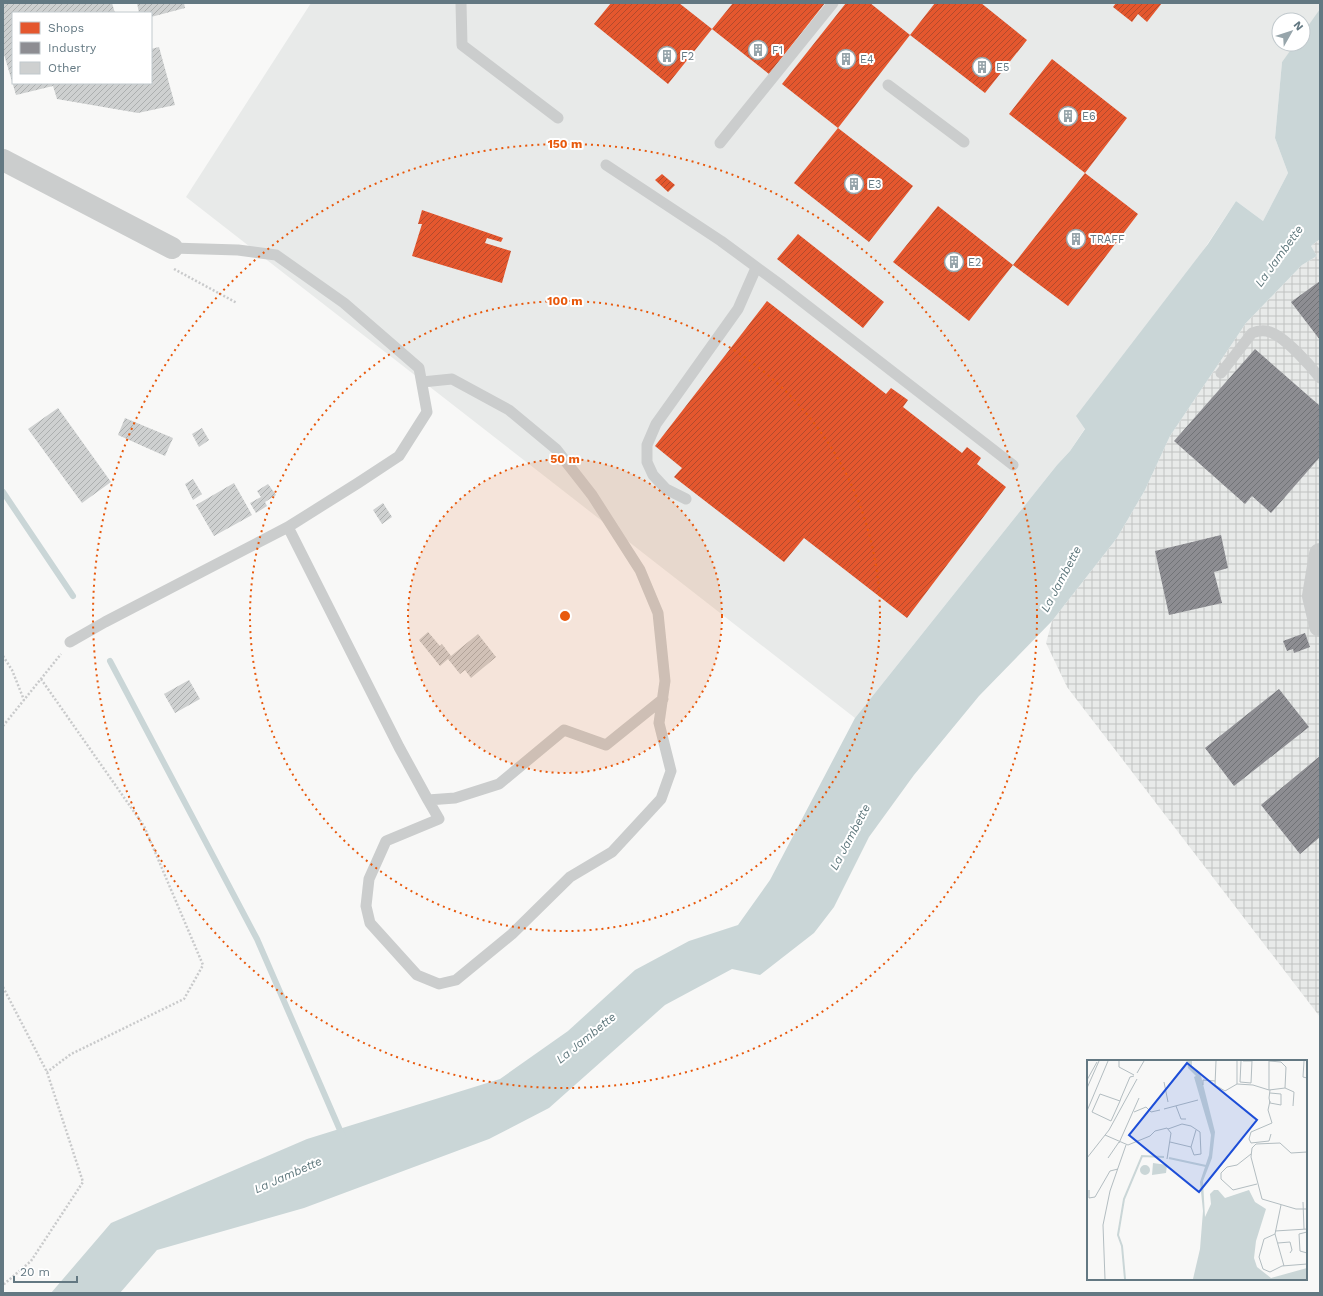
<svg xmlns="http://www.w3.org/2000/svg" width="1323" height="1296" viewBox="0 0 1323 1296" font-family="'Work Sans',sans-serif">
<defs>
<pattern id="industrial-grid" width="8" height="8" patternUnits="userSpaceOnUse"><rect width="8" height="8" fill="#e8eae9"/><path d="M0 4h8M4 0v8" fill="none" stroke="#c0c2c2"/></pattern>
<pattern id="shops-hatch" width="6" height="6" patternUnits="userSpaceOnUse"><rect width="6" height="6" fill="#e4572e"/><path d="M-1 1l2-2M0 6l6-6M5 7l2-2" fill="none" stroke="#b24a2c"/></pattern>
<pattern id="industry-hatch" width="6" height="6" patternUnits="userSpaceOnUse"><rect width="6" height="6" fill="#8d8d92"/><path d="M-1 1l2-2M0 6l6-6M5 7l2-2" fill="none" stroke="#717377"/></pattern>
<pattern id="building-hatch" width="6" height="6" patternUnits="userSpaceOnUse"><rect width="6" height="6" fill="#ced0d0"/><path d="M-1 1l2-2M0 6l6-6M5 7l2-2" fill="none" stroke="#abaeae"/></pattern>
</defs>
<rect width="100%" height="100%" fill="#f8f8f7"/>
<path fill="#e8eae9" d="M311 3H1320V10L1303 34V20H1279V44H1296L1282 62 1275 138 1288 173 1263 221 1236 201 1070 451 1057 465 855 718 186 197Z"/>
<path fill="url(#industrial-grid)" d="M1320 239V1017L1067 687 1046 643 1052 621 1117 538 1145 490 1170 436 1246 323 1302 265 1317 256 1311 246Z"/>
<path fill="#cad6d7" d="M1320 9V239L1311 246 1317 256 1302 265 1246 323 1170 436 1145 490 1117 538 1052 621 979 696 914 775 869 837 834 907 814 933 760 975 732 969 665 1005 549 1108 489 1139 304 1208 157 1250 120 1293H51L111 1223 307 1139 500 1079 568 1031 635 970 689 941 738 925 770 880 855 718 1057 465 1070 451 1085 429 1076 416 1208 244 1236 201 1263 221 1288 173 1275 138 1282 62 1295 44H1303V33Z"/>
<path fill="url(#shops-hatch)" d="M611 3H679L712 29 668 84 594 24Z
M733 3H825L769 74 712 29Z
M846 3H870L910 35 838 128 913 186 869 242 794 183 838 128 782 84Z
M935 3H981L1027 40 985 93 910 35Z
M1116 3H1162L1147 22 1138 14 1132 22 1113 7Z
M1052 59 1127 118 1085 173 1009 114Z
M1085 173 1138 214 1068 306 1013 265Z
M662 174 675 185 668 192 655 180Z
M938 206 1013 265 969 321 893 262Z
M422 210 503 238 501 242 487 238 485 243 511 251 502 283 412 256 422 224H418Z
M798 234 884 302 863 328 777 259Z
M767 301 886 394 891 388 908 400 903 407 962 453 967 447 981 458 977 464 1006 487 907 618 804 538 784 562 674 477 682 468 655 446Z"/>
<path fill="url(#industry-hatch)" d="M1320 281V340L1291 302Z
M1255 349 1320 406V457L1271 513 1252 496 1245 504 1174 441Z
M1221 535 1228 568 1214 572 1222 603 1169 615 1155 551Z
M1305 633 1310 647 1294 653 1293 649 1287 651 1283 641Z
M1279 689 1309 727 1234 786 1205 748Z
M1320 756V837L1300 854 1261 805Z"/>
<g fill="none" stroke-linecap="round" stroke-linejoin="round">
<path stroke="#cad6d7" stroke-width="6" d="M3 492 73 596
M110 661 257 939 343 1137"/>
</g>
<path fill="url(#building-hatch)" d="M3 3H112L115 13H13V83H151V49L159 47 175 105 138 113 57 99 53 86 16 95 3 51Z
M137 3H184L185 8 151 17V13H139Z
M58 408 111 482 82 503 28 429Z
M125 418 173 438 165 456 118 435Z
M202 428 209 440 199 447 192 434Z
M193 479 202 494 193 500 185 484Z
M234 483 252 515 214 536 196 505Z
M268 484 276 495 265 502 267 506 256 513 250 503 261 497 257 491Z
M383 503 392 517 382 524 373 510Z
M428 632 440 646 442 644 451 656 478 634 496 657 471 678 465 670 460 674 448 659 440 666 419 640Z
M189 680 200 699 175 713 164 694Z"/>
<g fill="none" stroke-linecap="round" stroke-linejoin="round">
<path stroke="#c9cacb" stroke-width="2.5" stroke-dasharray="2 2" stroke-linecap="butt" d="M174 269 237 303
M3 656 12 670 24 700
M41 679 144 826 203 965 184 999 71 1054 47 1072
M3 726 61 654
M3 987 47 1072 83 1182 31 1261 3 1285"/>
<path stroke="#cbcdcd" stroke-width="11" d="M461 3 462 45 558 118
M888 85 964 142
M720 143 833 3
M606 165 721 241 782 286 1013 465
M1221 373 1252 333C1257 331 1264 330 1270 332 1285 337 1310 365 1320 378
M422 382 452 379 509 410 556 449 592 495 640 570 658 613 665 681 659 723 671 771 661 799 612 852 570 877 512 934 456 980 439 984 417 975 370 923 366 906 369 879 386 841 439 819 428 800
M686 499 666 489 653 475 647 462V445L656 424 738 309 756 268
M288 527 399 747 428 800 455 798 499 784 564 730 606 745 663 699
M70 642 105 622 288 527 358 483 399 456 427 412 419 368 344 303 276 255 238 250 172 248"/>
<path stroke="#cbcdcd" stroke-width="22" d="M3 160 172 248
M1320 554 1313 596 1320 626"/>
</g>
<circle cx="565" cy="616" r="157" fill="#e8590c" fill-opacity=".12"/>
<g fill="none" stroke="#e8590c" stroke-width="2" stroke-dasharray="2 4">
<circle cx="565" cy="616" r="157"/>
<circle cx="565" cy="616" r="315"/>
<circle cx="565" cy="616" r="472"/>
</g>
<defs>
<symbol id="building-ring" viewBox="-11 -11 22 22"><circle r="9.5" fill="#fff" stroke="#97a5ab" stroke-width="1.5"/><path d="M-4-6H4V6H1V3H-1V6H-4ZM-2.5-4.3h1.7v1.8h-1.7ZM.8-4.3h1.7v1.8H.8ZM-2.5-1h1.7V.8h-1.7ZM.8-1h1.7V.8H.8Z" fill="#97a5ab"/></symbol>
</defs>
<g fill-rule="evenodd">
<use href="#building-ring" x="747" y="39" width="22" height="22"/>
<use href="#building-ring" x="656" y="45" width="22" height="22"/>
<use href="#building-ring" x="835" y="48" width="22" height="22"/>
<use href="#building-ring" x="971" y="56" width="22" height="22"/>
<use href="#building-ring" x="1057" y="105" width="22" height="22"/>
<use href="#building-ring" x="843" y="173" width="22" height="22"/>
<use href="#building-ring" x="1065" y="228" width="22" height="22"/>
<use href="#building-ring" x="943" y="251" width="22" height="22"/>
</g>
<g text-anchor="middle" stroke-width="4" stroke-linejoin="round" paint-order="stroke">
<g font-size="11" fill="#637882" stroke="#fff" text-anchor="start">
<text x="772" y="54">F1</text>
<text x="681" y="60">F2</text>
<text x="860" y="63">E4</text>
<text x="996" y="71">E5</text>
<text x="1082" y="120">E6</text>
<text x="868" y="188">E3</text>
<text x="1090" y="243">TRAFF</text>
<text x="968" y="266">E2</text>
</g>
<g font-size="12" font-style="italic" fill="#5e777c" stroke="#fff">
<text transform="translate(1279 256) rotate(-54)" y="4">La Jambette</text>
<text transform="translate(1061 579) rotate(-62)" y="4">La Jambette</text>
<text transform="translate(850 837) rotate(-62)" y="4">La Jambette</text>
<text transform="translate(586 1038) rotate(-39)" y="4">La Jambette</text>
<text transform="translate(288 1175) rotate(-24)" y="4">La Jambette</text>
</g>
</g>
<g transform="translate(1087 1060)">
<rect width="220" height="220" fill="#f8f8f7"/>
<path d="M100 1H105V6L113 12 128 72 125 98 116 121 118 157 124 144 123 134 127 130H131L138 138 162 130 168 142 179 149 169 181 167 198 170 207 184 218 220 208V219H106L113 189 116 151 113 122 122 95 124 75 107 17 109 16 101 8ZM66 103 80 105 79 113 65 115ZM53 110a5 5 0 1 1 10 0a5 5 0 1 1-10 0Z" fill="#cad6d7"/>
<path fill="none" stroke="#cad6d7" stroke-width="2" d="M82 98 119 106M38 219 35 186 31 175 37 139 55 96 77 97"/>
<path fill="none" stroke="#b3bdc1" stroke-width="1" d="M32 1V7L47 15M129 1 128 25 138 31 150 24V1M154 1 153 22 164 23 165 1H156M217 1 216 17 220 18M50 13 57 1M0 20 10 2M77 22 81 42M150 24 166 25 182 30 198 28 199 7 194 2 182 1M116 25V20L128 21M0 28 12 1M198 28 207 32 206 46M182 30V1M183 33 194 34V45L183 43 182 38 183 30M33 41 13 34 5 52 24 61 33 41 34 38 43 17 47 16M183 41 181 50 185 63 164 72 162 79 164 83 182 81 184 74M89 46 94 59H99M77 49 111 40M0 51 21 1M47 52 59 47 64 52 73 50M81 69 95 64 104 66 113 72 114 94 107 95 104 87M18 75 41 85 63 76 68 71 80 68 84 73 80 99M83 82 104 87 109 70M32 83 52 38M220 92 204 93 193 83 169 84 165 88 164 97 175 139 209 149H220M164 94 150 105 140 107 134 113V119L146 130 170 124M0 98 22 70 50 19M21 98 32 82M2 130V138L8 137 23 111 31 109M216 142 217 169M194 145 188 174 197 206M188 171 220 169M220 172 212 174 213 191 220 193M188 174 177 179 172 197 176 209 183 212 195 206 220 204M191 183 203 182 205 190 203 193M18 219 16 165 23 131 39 85"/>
<path fill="#1d4ed8" fill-opacity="0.15" stroke="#1d4ed8" stroke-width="2" d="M100 3 170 60 112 132 42 75Z"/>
<rect width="220" height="220" fill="none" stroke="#637882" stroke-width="2"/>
</g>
<circle cx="565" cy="616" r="6" fill="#e8590c" stroke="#fff" stroke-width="2"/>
<g font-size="12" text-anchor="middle" font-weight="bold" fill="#e8590c" stroke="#fff" stroke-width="4" stroke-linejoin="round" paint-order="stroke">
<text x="565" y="148">150 m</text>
<text x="565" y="305">100 m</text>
<text x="565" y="463">50 m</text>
</g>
<rect width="1323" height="1296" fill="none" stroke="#637882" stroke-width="8"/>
<rect x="12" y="12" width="140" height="72" fill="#ffffff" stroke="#c1c9cd"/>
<rect x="20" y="22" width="20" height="12" fill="#e4572e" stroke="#c1c9cd"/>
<text x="48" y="32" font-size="12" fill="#637882">Shops</text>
<rect x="20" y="42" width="20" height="12" fill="#8d8d92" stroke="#c1c9cd"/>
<text x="48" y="52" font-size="12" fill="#637882">Industry</text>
<rect x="20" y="62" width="20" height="12" fill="#ced0d0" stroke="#c1c9cd"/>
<text x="48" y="72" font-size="12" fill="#637882">Other</text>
<g transform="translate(1291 32) rotate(51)"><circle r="19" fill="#ffffff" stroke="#c1c9cd"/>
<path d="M0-3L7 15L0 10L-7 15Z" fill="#97a5ab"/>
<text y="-6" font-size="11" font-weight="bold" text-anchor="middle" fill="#637882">N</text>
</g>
<path d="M14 1276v6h63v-6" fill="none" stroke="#637882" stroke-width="2"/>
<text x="20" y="1276" font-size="12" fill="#637882" stroke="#ffffff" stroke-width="3" paint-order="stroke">20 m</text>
</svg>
